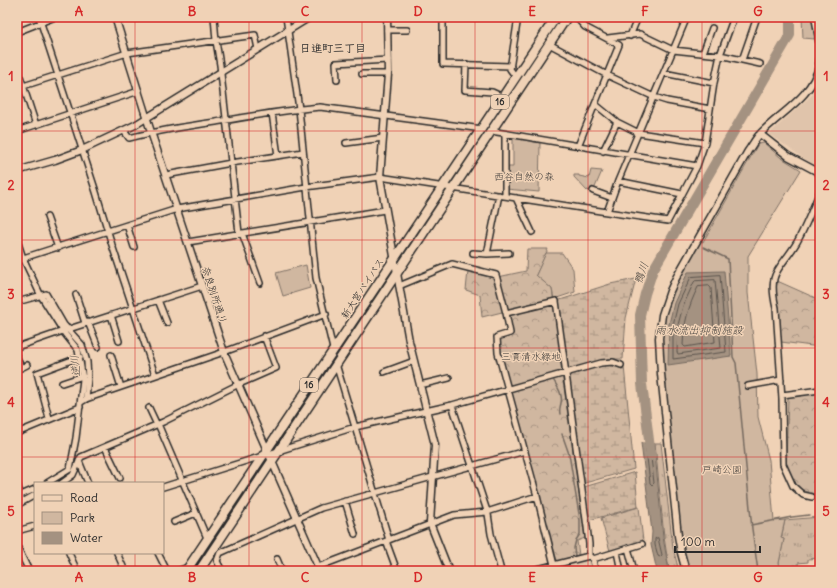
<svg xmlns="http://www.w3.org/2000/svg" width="837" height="588" viewBox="0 0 837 588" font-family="Delius,'Klee One',sans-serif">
<defs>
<pattern id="grass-tufts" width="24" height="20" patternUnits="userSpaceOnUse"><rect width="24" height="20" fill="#d0b7a0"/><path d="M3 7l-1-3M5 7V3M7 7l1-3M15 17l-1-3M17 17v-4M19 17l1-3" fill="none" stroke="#a99583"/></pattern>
<pattern id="forest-crowns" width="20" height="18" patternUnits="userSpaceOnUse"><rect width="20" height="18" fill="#d0b7a0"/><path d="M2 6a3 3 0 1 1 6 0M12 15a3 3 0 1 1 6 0" fill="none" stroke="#a99583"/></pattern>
<pattern id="wetland-marsh" width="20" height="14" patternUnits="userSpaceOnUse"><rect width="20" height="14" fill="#d0b7a0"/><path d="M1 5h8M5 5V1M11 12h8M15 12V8" fill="none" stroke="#a99583"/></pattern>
</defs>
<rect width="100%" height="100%" fill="#f0d2b6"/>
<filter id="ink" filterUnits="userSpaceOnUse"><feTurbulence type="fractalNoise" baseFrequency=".025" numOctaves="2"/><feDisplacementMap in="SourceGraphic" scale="8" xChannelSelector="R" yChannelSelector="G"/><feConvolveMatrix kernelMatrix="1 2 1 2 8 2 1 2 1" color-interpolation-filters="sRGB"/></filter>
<g filter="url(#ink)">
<path fill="#e0c4ab" d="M820 76V167L806 160 769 134 813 94Z
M586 560 589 562 591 571H544Z"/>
<path fill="url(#grass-tufts)" stroke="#7e7166" d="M655 443H661L673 548 679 571H669V569L664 537Z
M820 517V558L808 559V562L798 563 799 571H780L779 563 784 539H781L785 520Z"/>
<path fill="url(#forest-crowns)" stroke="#7e7166" d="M527 249H548L536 275 552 289 560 349 561 365 585 538 577 541 579 555 557 561 499 350 498 338 511 334 506 311 482 317 480 295 466 290 468 271 498 277 526 271Z
M775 280 820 300V347L781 342 779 307 775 294Z
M820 390V495L805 494 796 485 786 464 788 396Z"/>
<path fill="url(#wetland-marsh)" stroke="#7e7166" d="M636 279 626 318 623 359H610L569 369 566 367 557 301 610 284Z
M601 364H608L612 367 624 366 634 469 585 483 582 481 568 373Z
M635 472 638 507 589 520 584 487Z
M639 507 643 541 610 551 601 518Z"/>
<path fill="#d0b7a0" stroke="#7e7166" d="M802 17H812L815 39 803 38Z
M513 138 540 143 539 192 506 189V167H513Z
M764 143 780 157 801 170 748 256V293L757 374 758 417 769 460 774 521 785 520 781 538 784 539 779 563 780 571H689L680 535 661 344 664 320 674 287 701 241 703 242 758 144Z
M591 170 602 171 593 192 587 190V191L574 177V175H579V176L589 178Z
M546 253H562L573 269 575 292 554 299 552 289 536 275Z
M306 265 310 288 283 296 276 273Z"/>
<path fill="#a49281" stroke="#74695f" d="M724 271 731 356 668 365 669 324 674 303 688 272Z
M641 443H654L663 537 669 571H657L651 545 652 532Z"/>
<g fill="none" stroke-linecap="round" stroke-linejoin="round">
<path stroke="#5b544d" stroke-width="1" d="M720 275 726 352 673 359V325L678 304 691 277Z
M715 280 721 348 678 354 677 352 678 325 683 306 694 282 695 281Z
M709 286 711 288 715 342 685 347 683 345C684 323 688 307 698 287Z
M647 447 650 449 654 483 652 485 650 483 646 449Z
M658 538 662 555 660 557 658 556 655 545V539Z"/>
<path stroke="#74695f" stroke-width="1.5" d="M17 232 20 240
M703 247 728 259 733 357 736 363 752 529 758 571
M23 251 29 264
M81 352 84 372
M554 381C558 388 563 395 561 403 560 408 559 409 560 414
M562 434 569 454 580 520V534L576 540 574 548 575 556
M72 469 76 457 78 441
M55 483 68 475 70 472
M751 525 792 517 809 515"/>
<path stroke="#a49281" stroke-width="10" d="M651 456 642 384 640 315 645 294 653 270 790 35V17"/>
<defs>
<path id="minor" d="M39 17 96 192 112 245 155 375
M214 17 216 41 220 65 239 233
M286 17 299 109 316 278 333 349
M443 17V64L511 66
M576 17 585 27 619 45 578 146
M687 17 618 181 607 212 668 221 697 166 705 143 714 83 720 55 734 17
M387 30H407
M17 32 55 17
M630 36 638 17
M608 38 640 34 673 50 720 55 760 64
M549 44 607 75 654 97 667 101 710 109
M703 53 712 28
M742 60 757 17
M466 64 465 90 492 92 503 97
M17 67 36 125
M664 73 714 83
M362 74H388
M516 77 510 69 518 17
M337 80 336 63 388 60
M17 88 127 53 255 35 258 49
M595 104 617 122 639 133 705 143
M272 113 278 156
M17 131 139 91
M124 131 129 138C157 131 187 126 216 122 251 116 285 110 320 107L482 129
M491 131 697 166
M346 143 383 138
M603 151 617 122
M166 175 231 163 303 152
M618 181 682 194
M593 191 612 198
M505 196V134
M516 198 532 232
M47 217 58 248
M127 225 134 247
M242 233 260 283
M17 240 23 258 41 296 65 334 78 350 83 379 76 438 70 469 47 483
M188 242 385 210
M473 253 487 254 509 253
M487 254 499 195
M17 260 177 209 306 187 380 177 607 212
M399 286 452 264 496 275 506 313 510 333 497 337 498 353 537 496 554 565
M76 295 85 323
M158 300 167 323
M17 302 46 294 64 325 82 345 87 362 88 378 86 399
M506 313 556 301 587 527 589 544V556
M111 315 119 341
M88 322 98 347
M17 347 69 329 202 286
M111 355 121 387
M17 357 21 368 27 365
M336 364 389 540
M384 372 414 361
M62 383 83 376
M420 385 449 378
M748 386 781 380
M782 395 820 390
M81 402 86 399 224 352 326 314
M452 405 488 514 491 534 501 571
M149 408 157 425
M49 418 37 373 80 357
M158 424 207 538
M17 433 80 407
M105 447 120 478
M79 461 88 483
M17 483 22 502
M62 483 73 475 81 457 163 422 237 385 276 368 264 336
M163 487 355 427 452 405 601 363 613 362 621 365
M21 495 35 489
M812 497 803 495 793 486 783 464 782 399 776 308C767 270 780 271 797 242 806 226 813 208 820 191
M345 501 355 534
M17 505 35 495
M174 522 196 513
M17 531 35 526
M386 541 397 571
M17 546 29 571
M628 548 634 571
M617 552 621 571
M69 553 77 571
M117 553 125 571
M158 553 167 571
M277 559 282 571
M593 559 642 544
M318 567 454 515 487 512 537 496
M178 571 188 567
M222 571 217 561 220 553 321 508 525 451
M530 571 589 556 593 559 595 571"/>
<path id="tertiary" d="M115 17 151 132 224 352 320 571
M387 17 388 74 380 177 409 341 435 445 430 523 449 571
M760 134 788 156 820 173
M17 171 55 160 82 150 135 125 310 17
M686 571 681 553 678 536 661 374 659 338 662 315 670 291 676 278 748 151C752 146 755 139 760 134 780 113 813 96 819 66 822 50 818 32 815 17"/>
<path id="trunk" d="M186 571 556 17
M199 571 567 17"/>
</defs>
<use href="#minor" stroke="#2b2b2b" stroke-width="8"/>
<use href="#tertiary" stroke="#2b2b2b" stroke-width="9"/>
<use href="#trunk" stroke="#2b2b2b" stroke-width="11"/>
<use href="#minor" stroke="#f0d2b6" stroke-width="5"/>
<use href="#tertiary" stroke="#f0d2b6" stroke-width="6"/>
<use href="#trunk" stroke="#f0d2b6" stroke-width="8"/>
</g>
</g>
<path fill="none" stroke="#d62828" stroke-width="1" stroke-opacity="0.55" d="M135 17V483M249 17V571M362 17V571M475 17V571M588 17V571M702 17V571M17 131H820M17 240H820M17 348H820M17 457H820M135 553V571"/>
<g text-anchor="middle" stroke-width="3" stroke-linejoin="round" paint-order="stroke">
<g fill="#f0d2b6" stroke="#665d55" stroke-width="1">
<rect x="491" y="95" width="18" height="14" rx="3"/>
<rect x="300" y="378" width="18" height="14" rx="3"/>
</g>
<g font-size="9" font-weight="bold" fill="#2b2b2b">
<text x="500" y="105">16</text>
<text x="309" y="388">16</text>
</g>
<g font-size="10" fill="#44403d" stroke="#f0d2b6">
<text x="524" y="180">西谷自然の森</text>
<text x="531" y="360">三貫清水緑地</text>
<text x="722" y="473">戸崎公園</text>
</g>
<g font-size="10" fill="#2b2b2b" stroke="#f0d2b6">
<text transform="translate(362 288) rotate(-57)" y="4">新大宮バイパス</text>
<text transform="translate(215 295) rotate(72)" y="4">奈良別所通り</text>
</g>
<g font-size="11" font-weight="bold" fill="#2b2b2b" stroke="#f0d2b6">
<text x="333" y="52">日進町三丁目</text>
</g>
<g font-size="11" font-style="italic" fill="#494540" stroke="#f0d2b6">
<text transform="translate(641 273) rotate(-70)" y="4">鴨川</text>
<text x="699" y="334">雨水流出抑制施設</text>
<text transform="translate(75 366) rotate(-96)" y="4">逆川</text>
</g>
</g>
<rect width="837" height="588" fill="none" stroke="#f0d2b6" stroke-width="44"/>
<rect x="34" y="482" width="130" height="72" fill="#f0d2b6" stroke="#a18f7e"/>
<rect x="42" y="495" width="20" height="6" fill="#f0d2b6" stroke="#a18f7e"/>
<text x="70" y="502" font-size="12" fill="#2b2b2b">Road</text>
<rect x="42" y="512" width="20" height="12" fill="#d0b7a0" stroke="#a18f7e"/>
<text x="70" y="522" font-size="12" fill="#2b2b2b">Park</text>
<rect x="42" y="532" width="20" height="12" fill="#a49281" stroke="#a18f7e"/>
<text x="70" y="542" font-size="12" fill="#2b2b2b">Water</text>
<path d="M675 546v6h85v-6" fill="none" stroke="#2b2b2b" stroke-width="2"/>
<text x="681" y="546" font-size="12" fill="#2b2b2b" stroke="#f0d2b6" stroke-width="3" paint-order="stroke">100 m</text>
<rect x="22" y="22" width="793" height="544" fill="none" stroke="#d62828" stroke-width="1.5"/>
<g font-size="13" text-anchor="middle" font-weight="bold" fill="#d62828">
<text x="79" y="16">A</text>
<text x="192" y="16">B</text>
<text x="305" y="16">C</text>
<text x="418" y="16">D</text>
<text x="532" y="16">E</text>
<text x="645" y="16">F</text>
<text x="758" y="16">G</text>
<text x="11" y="81">1</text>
<text x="826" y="81">1</text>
<text x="11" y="190">2</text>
<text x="826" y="190">2</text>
<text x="11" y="299">3</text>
<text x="826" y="299">3</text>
<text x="11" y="407">4</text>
<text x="826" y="407">4</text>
<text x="11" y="516">5</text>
<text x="826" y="516">5</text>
<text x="79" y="582">A</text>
<text x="192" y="582">B</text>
<text x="305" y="582">C</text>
<text x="418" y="582">D</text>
<text x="532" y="582">E</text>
<text x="645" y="582">F</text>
<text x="758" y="582">G</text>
</g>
</svg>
